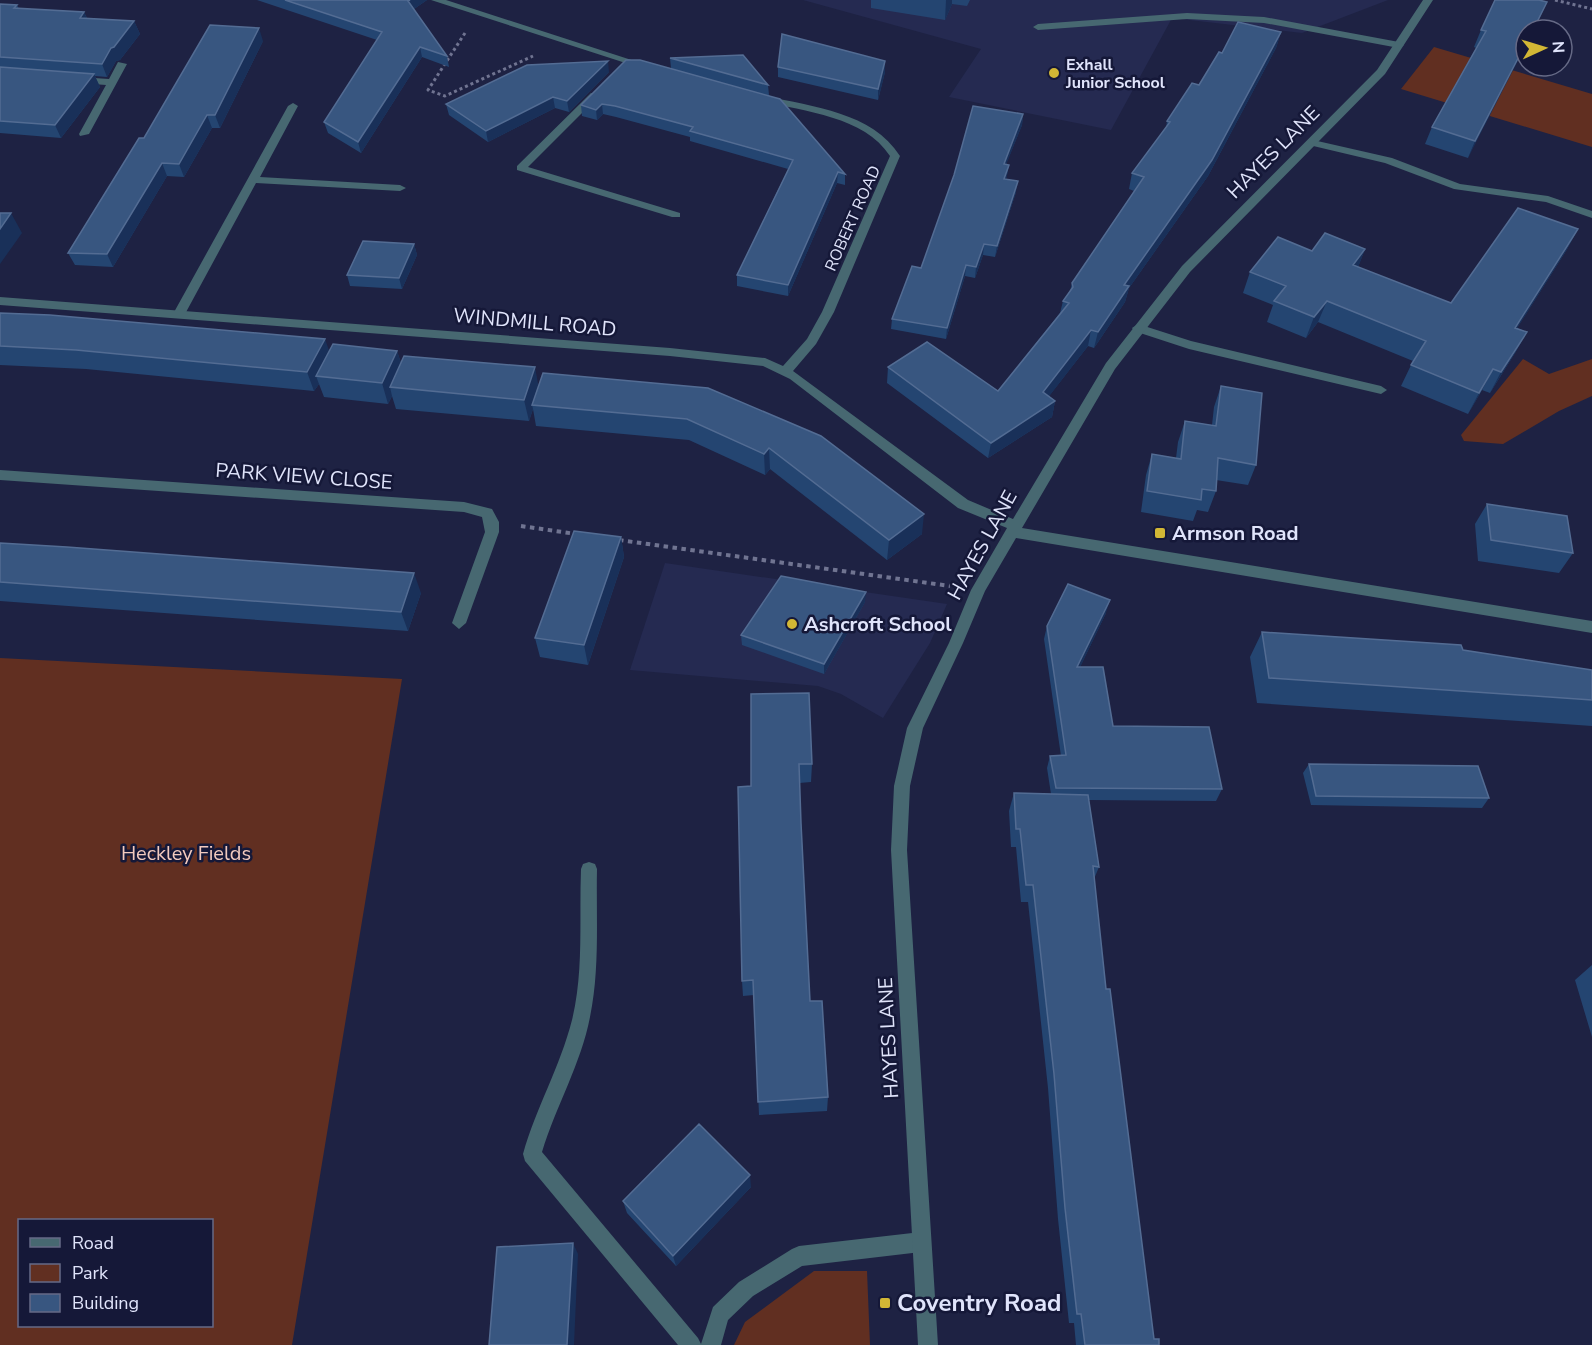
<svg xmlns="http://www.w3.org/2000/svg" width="1592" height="1345" viewBox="0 0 1592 1345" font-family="'Nunito Sans',sans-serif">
<rect width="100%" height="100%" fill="#1e2243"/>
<path fill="#252a51" d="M803 0H1388L1302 33 1172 18 1111 130 949 97 981 49Z
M665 563 947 604 930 643 883 718 841 694 818 686 630 670Z"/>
<path fill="#612f21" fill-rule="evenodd" d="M1434 47 1592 94V147L1401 89Z
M1523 359 1549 374 1592 359V396L1559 411 1503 444 1464 441 1461 435Z
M0 658 402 679 292 1345H0ZM212 1220V1326H20V1220Z
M814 1271H867L870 1345H734L745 1322Z"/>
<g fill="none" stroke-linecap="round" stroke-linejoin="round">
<path stroke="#707491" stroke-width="3" stroke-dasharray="3 3" stroke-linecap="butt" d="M1555 0 1592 9
M465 33 428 90 445 96 533 56"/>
<path stroke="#707491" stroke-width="4" stroke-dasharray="4.5 4.5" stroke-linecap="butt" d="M521 526 576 534
M619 540 950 586"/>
<path fill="#476871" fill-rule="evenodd" d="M1187 13 1264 17 1399 42 1404 45 1399 48 1264 23 1187 19 1038 30 1033 27 1038 24Z
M591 93 600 95 528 167 680 213V217H672L517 170V166Z
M293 103 298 106 260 177 400 185 406 188 400 191 256 183 185 314 179 318 175 317 173 314 288 106Z
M1313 140 1392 158 1460 184 1548 196 1592 211V218L1546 202 1454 189 1385 163 1309 145V141Z
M1138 324 1191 341 1381 386 1387 390 1381 394 1189 349 1134 331 1132 328Z
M589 862 595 864 597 869C596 918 600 968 590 1017 581 1064 556 1106 542 1152L698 1338 701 1344 713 1307 739 1282 792 1249 799 1246 921 1232 928 1235 931 1242 928 1249 921 1252 802 1266 753 1296 728 1320 721 1345H678L525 1161 523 1154C536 1108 560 1067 572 1020 584 971 579 919 581 869L583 864Z"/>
<path fill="#476871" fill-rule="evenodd" d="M431 0H446L650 66 641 68Z
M1423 0H1433L1385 74 1190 272 1115 369 1022 528 1592 621V633L1016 538 985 591 963 643 923 728 910 786 907 850 938 1345H918L891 850 894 786 907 728 949 643 971 590 1007 528 958 508 790 379 763 366 670 356 0 305V297L670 348 765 358 783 366 807 339 822 312 890 156C864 116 805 112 762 101L761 99 766 96C813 107 872 112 900 156L834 312 816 344 793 371 968 500 1013 519 1106 363 1182 266 1377 70Z
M118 62 127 64 89 134 80 136 79 134 106 85 79 83 74 80 79 77 109 79Z
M0 470 464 502 492 509 499 522V532L466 623 459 629 452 623 485 532 482 517 464 512 0 480Z"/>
</g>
<path fill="#244571" d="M257 0H427L414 9 447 56 449 67 422 57 361 153 328 133 324 122 377 40Z
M871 0H970L967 6 952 4 945 20 871 8Z
M1547 2 1534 30H1526L1468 158 1425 144 1432 127 1476 48 1474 47 1481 30Z
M0 4 17 5 19 9 84 12 87 18 134 21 140 34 120 60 116 61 107 77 95 76 100 87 61 138 0 133Z
M1281 32 1276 48 1208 176 1129 288 1125 302 1094 348 1088 346 1049 396 1055 401 1052 417 988 458 887 383 888 367 998 391 1060 313 1063 301 1070 291 1072 283 1134 191 1129 189 1132 173 1166 128 1167 121 1199 85 1222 53Z
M263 41 220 128H212L184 177 167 176 113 267 75 265 68 253 144 138Z
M670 58 768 85 769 95 845 174V185L837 183 788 296 737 286V275L788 169 690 141V137L616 117 603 114 597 120 582 116 581 105 671 68Z
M778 67 885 72 878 100 778 77Z
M609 72 569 112 555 108 488 142 449 115 446 104Z
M1023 114 1022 125 1006 164 1009 165 1006 179 1016 192 995 257 983 255 975 278 965 276 946 339 891 329 892 319Z
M1578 229 1566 251 1517 328 1527 332 1515 353 1490 393 1482 390 1468 414 1401 386 1413 361 1318 322 1306 338 1267 322 1273 305 1243 293 1250 272 1312 251 1365 249 1358 267 1451 303Z
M414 244 417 255 402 289 350 286 347 275Z
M0 313 329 351H397L401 363 539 386 708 388 922 534 887 560 770 469 765 475 689 440 536 426 533 409 529 421 396 409 392 396 388 404 324 397 319 384 314 391 86 369 0 365Z
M1221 386 1256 465 1248 485 1216 480V491L1208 512 1197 510 1193 521 1141 512 1146 475 1152 454 1176 458 1178 442 1185 421 1212 425 1214 407Z
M1487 504 1573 553 1559 573 1478 561 1475 524Z
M621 537 624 557 588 665 540 657 535 638Z
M0 543 421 593 408 631 0 601Z
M865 602 824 674 742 645 741 635Z
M1106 613 1080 667 1113 726 1222 789 1216 801 1089 800 1099 867 1094 879 1106 989 1154 1339 1159 1345H1076L1074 1323H1069L1058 1219 1048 1088 1028 902H1021L1016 847H1011L1009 811 1014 793 1051 794 1047 768 1050 756H1061L1044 639 1047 626Z
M1262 632 1463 650 1592 670V726L1257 703 1250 657Z
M751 694 812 764 811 782 799 783 810 1001 828 1097 827 1111 759 1115 754 995 743 996 742 981 751 786Z
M1309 764 1489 798 1482 808 1311 805 1303 773Z
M1592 965V1037L1575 980Z
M751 1187 676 1266 627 1213 623 1201Z"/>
<path fill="#193059" d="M410 0H427L411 11 408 1Z
M946 0H952V4L945 20Z
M84 12 90 25 80 18Z
M134 21 140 34 120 60 116 61 107 77 102 64 111 48Z
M259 28 263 41 220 128 215 115Z
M1281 32 1276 48 1208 176 1129 288 1125 302 1094 348 1098 332 1124 285Z
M1526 43V45L1468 158 1475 141Z
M420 47 422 57 361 153 358 142Z
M608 61 609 72 569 112 567 101Z
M885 61V72L878 100V89Z
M94 74 100 87 61 138 55 125Z
M553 97 555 108 488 142 486 131Z
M602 104 603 114 597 120 596 110Z
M1023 114 1022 125 1002 175 1004 164Z
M207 115 212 128 184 177 179 164Z
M162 163 167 176 113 267 107 254Z
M1009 165 1007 176 1003 189 1004 179Z
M838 172 837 183 788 296V285Z
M1018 181 1016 192 995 257 997 246Z
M11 213 22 233 0 264V229Z
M1578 229 1566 251 1504 349 1515 328Z
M414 244 417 255 402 289 399 278Z
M984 244 983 255 975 278 976 267Z
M1365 249 1357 270 1353 265Z
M966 265 965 276 946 339 947 328Z
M1327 301 1318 322 1306 338 1314 317Z
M1091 330 1088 346 1040 408 1043 392Z
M1527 332 1515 353 1490 393 1501 372Z
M325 339 332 359 316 376 319 384 314 391 307 372Z
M397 351 404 372 390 387 392 396 388 404 382 383Z
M535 367 539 389 532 405 533 409 529 421 524 400Z
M1493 369 1482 390 1468 414 1479 393Z
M1055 401 1052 417 988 458 991 443Z
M769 448 770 469 765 475 764 454Z
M924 514 922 534 887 560 889 540Z
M621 537 624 557 588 665 584 645Z
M414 573 421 593 408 631 401 612Z
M866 592 865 602 824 674V664Z
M1110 600 1106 613 1074 680 1077 667Z
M750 1175 751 1187 676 1266 673 1256Z
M573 1243 578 1254 574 1345H567Z"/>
<path fill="#385680" stroke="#536c93" stroke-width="1.5" d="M285 0H410L408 1 447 56 420 47 358 142 324 122 382 32Z
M1495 0H1539L1547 2 1533 30H1526V43L1475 141 1432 127 1486 31 1481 30Z
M0 4 17 5 14 8 84 12 80 18 134 21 114 47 111 48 102 64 0 57Z
M1238 22 1281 32 1212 160 1124 285 1129 286 1098 332 1091 330 1043 392 1055 401 991 443 888 367 927 342 998 391 1069 303 1063 301 1073 287 1072 283 1144 177 1132 173 1170 122 1167 121 1192 83 1199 85 1219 52 1222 53Z
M210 25 259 28 215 115H207L179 164 162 163 107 254 68 253 139 138H144Z
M782 34 885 61 878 89 778 67Z
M743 55 768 85 670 58Z
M626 60H640L780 99 845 174 838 172 788 285 737 275 793 160 690 131 693 127 615 106 602 104 596 110 581 105Z
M608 61 567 101 553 97 486 131 446 104 527 65Z
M0 67 94 74 55 125 0 121Z
M973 106 1023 114 1004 164 1009 165 1004 179 1018 181 997 246 984 244 976 267 966 265 947 328 892 319 912 266 921 268 954 175Z
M1518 208 1578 229 1515 328 1527 332 1501 372 1493 369 1479 393 1411 365 1426 341 1327 301 1314 317 1274 301 1286 286 1250 272 1278 237 1312 251 1325 233 1365 249 1353 265 1451 303Z
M0 213H11L0 229Z
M363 241 414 244 399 278 347 275Z
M0 313 50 315 325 339 307 372 76 350 0 346Z
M333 344 397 351 382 383 316 376Z
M404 356 535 367 524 400 390 387Z
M543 373 708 388 821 436 924 514 889 540 769 448 764 454 687 419 532 405Z
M1221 386 1262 393 1256 465 1218 458 1216 491 1202 489 1201 500 1147 491 1152 454 1181 459 1185 421 1216 426Z
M1487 504 1567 516 1573 553 1491 540Z
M574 531 621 537 584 645 535 638Z
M0 543 67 547 414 573 401 612 0 582Z
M781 576 866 592 824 664 741 635Z
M1068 584 1110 600 1077 667H1103L1113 726 1209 727 1222 789 1056 788 1050 756 1066 755 1047 626Z
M1262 632 1461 645 1463 650 1592 670V700L1269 678Z
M809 693 812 764H799L801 823 810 1001H822L828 1097 758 1102 753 980 742 981 738 787 751 786V694Z
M1309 764 1478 766 1489 798 1316 796Z
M1014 793 1088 795 1099 867 1093 866 1106 989H1110L1154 1339H1159V1345H1085L1081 1314H1077L1065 1208 1054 1074 1033 885H1026L1020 829H1016Z
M699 1124 750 1175 673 1256 623 1201Z
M573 1243 567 1345H489L497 1247Z"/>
<g fill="#d2b735" stroke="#151838" stroke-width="2">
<circle cx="1054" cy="73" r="6"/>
<rect x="1154" y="527" width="12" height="12" rx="3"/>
<circle cx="792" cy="624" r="6"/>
<rect x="879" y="1297" width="12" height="12" rx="3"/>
</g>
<g text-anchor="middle" stroke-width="5" stroke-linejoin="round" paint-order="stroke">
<g font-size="16" font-weight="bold" fill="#e0e4fb" stroke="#151838" text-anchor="start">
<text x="1066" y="70">Exhall<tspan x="1066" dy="18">Junior School</tspan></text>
</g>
<g font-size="16" fill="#e0e4fb" stroke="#151838">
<text transform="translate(852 218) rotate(-66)" y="6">ROBERT ROAD</text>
</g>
<g font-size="20" fill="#e0e4fb" stroke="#151838">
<text transform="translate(1273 152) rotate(-45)" y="7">HAYES LANE</text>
<text transform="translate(535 322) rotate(5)" y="7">WINDMILL ROAD</text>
<text transform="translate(304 476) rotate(4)" y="7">PARK VIEW CLOSE</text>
<text transform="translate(982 545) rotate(-61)" y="7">HAYES LANE</text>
<text transform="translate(888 1038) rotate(-93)" y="7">HAYES LANE</text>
</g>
<g font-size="20" font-weight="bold" fill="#e0e4fb" stroke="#151838" text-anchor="start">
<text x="1172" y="540">Armson Road</text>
<text x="804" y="631">Ashcroft School</text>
</g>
<g font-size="20" fill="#f2cabe" stroke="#151838">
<text x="186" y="860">Heckley Fields</text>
</g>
<g font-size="24" font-weight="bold" fill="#e0e4fb" stroke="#151838" text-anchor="start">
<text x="897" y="1311">Coventry Road</text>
</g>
</g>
<rect x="18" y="1219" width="195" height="108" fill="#151838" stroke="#666a86" stroke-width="1.5"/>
<rect x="30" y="1238" width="30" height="9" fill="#476871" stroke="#666a86" stroke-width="1.5"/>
<text x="72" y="1249" font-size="18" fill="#e0e4fb">Road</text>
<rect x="30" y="1264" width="30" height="18" fill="#612f21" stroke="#666a86" stroke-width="1.5"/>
<text x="72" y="1279" font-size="18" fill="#e0e4fb">Park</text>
<rect x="30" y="1294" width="30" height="18" fill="#385680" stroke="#666a86" stroke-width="1.5"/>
<text x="72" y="1309" font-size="18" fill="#e0e4fb">Building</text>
<g transform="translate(1544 48) rotate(86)"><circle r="28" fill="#151838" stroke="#666a86" stroke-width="1.5"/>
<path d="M0-4.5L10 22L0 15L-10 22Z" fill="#d2b735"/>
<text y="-9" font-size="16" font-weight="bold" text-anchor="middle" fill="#e0e4fb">N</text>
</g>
</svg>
